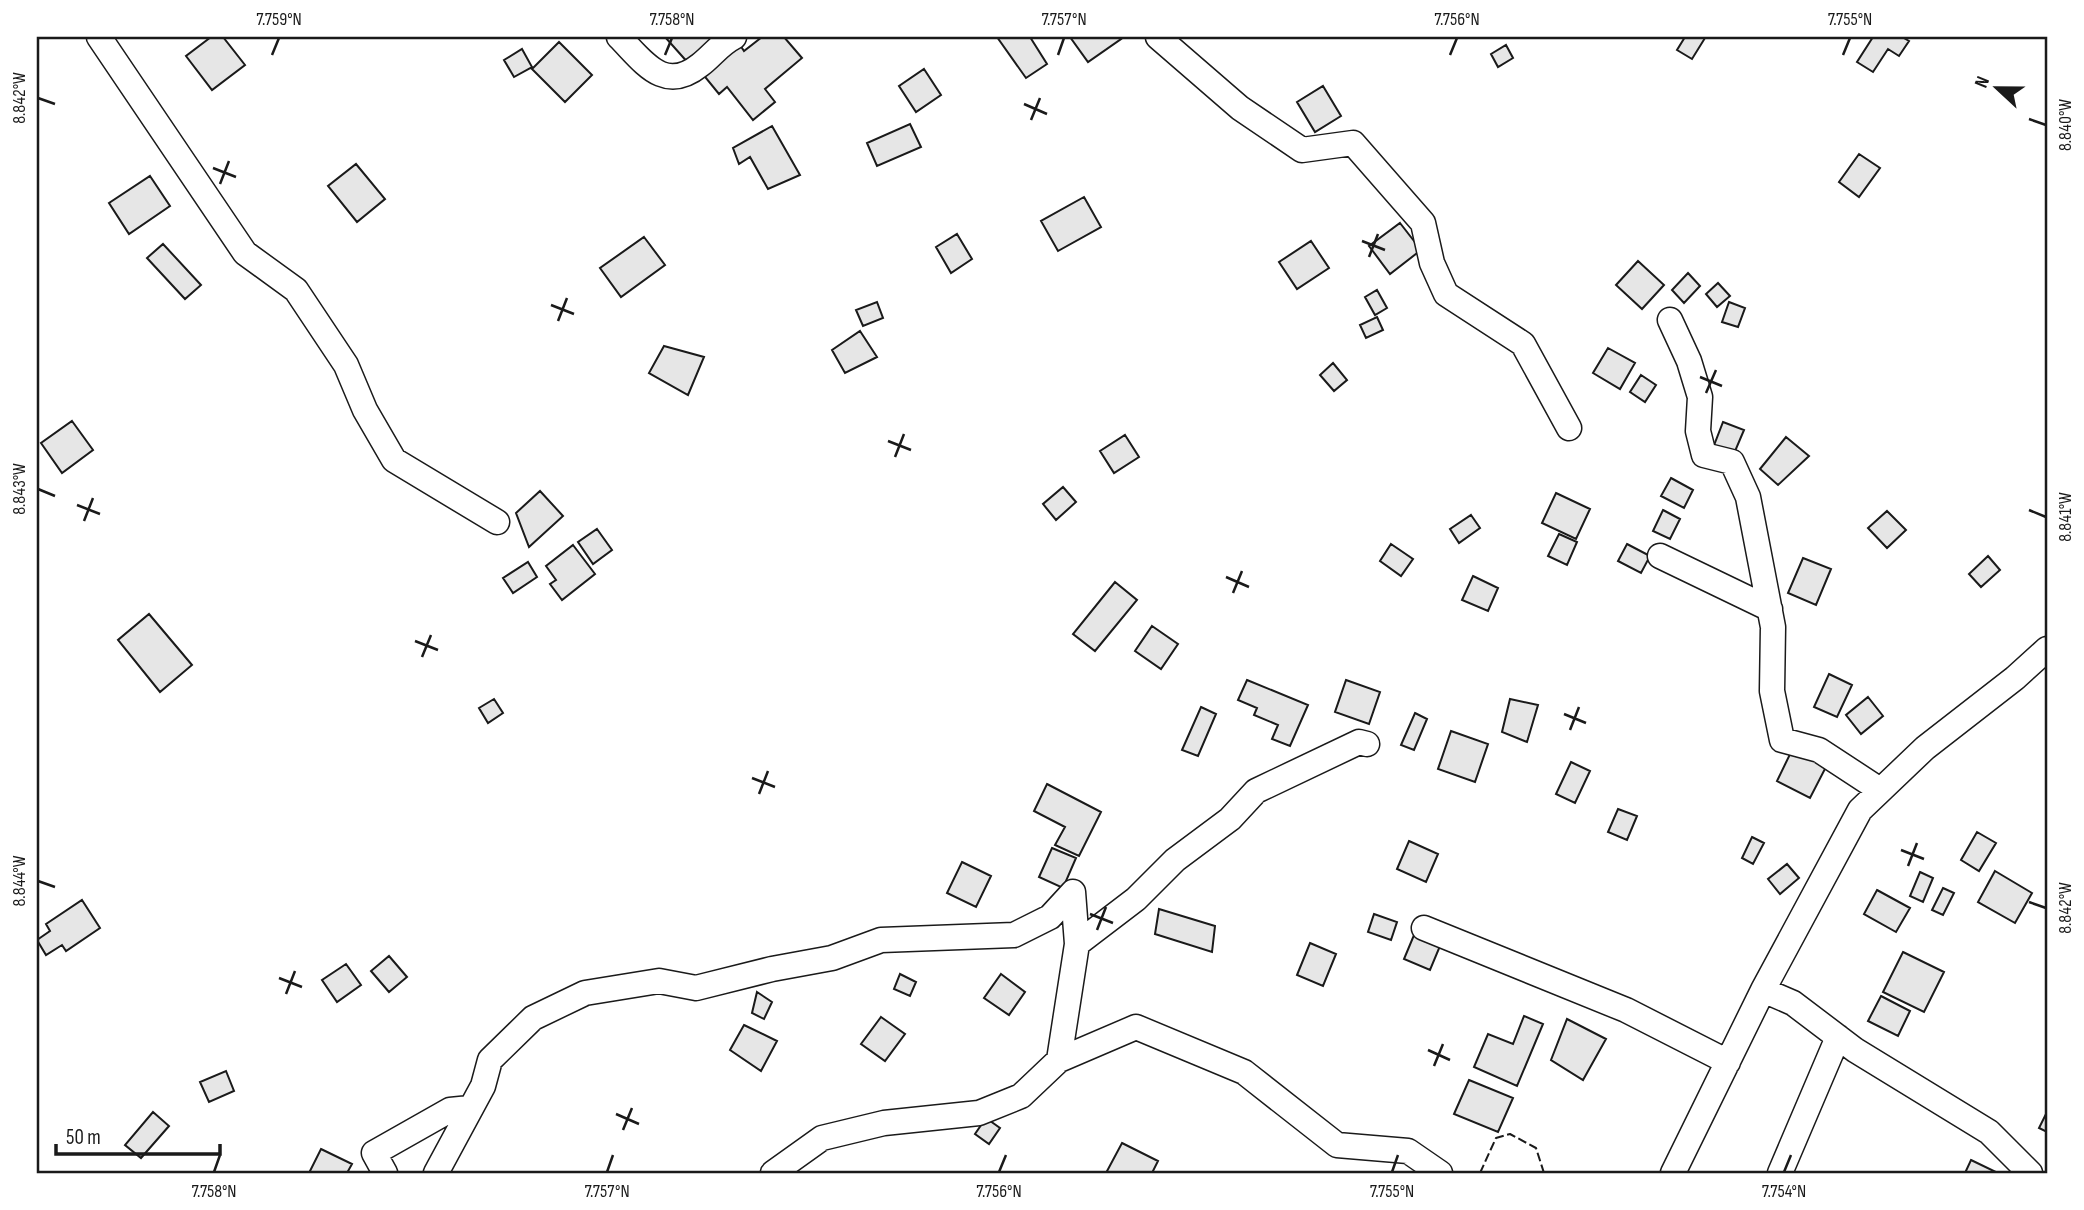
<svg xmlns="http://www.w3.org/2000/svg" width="2084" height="1210" viewBox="0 0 2084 1210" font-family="'Sofia Sans Condensed',sans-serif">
<rect width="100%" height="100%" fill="#fff"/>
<path fill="#e6e6e6" stroke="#1a1a1a" stroke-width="2" d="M211 37H223L245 65 212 90 186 56Z
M665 37H723L690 65Z
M762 37H784L802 58 765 89 775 102 753 120 727 87 719 94 701 72 738 42 744 51Z
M997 37H1030L1047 64 1026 78Z
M1070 37H1119L1121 39 1088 62Z
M1685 37 1705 38 1692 59 1677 50Z
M1873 37H1902L1909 41 1899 56 1888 49 1873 72 1857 62Z
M559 42 592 75 565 102 532 69Z
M1506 45 1513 58 1498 67 1491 54Z
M522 49 532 67 514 77 504 60Z
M924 69 941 95 916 112 899 86Z
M1323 86 1341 116 1315 132 1297 102Z
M910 124 921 147 877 166 867 143Z
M772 126 800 175 768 189 750 157 739 164 733 148Z
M1859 154 1880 168 1859 197 1839 182Z
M356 164 385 199 357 222 328 186Z
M150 176 170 206 129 234 109 203Z
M1084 197 1101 227 1058 251 1041 221Z
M1400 223 1421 250 1390 274 1369 246Z
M957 234 972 259 951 273 936 247Z
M644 237 665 265 621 297 600 268Z
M1311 241 1329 268 1297 289 1279 262Z
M163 244 201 285 185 299 147 258Z
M1638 261 1664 285 1642 309 1616 285Z
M1688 273 1700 286 1684 303 1672 290Z
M1718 283 1730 296 1717 307 1706 294Z
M1377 290 1387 308 1375 315 1365 297Z
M877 302 883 318 863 326 856 310Z
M1729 302 1745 308 1738 327 1722 322Z
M1377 317 1383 330 1366 338 1360 325Z
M860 331 877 357 845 373 832 350Z
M664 346 704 357 688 395 649 373Z
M1608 348 1635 363 1620 389 1593 373Z
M1333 363 1347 380 1334 391 1320 375Z
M1641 375 1656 385 1645 402 1630 392Z
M72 421 93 450 62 473 41 443Z
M1723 422 1744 430 1733 456 1713 448Z
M1125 435 1139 457 1114 473 1100 451Z
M1786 437 1809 456 1778 485 1760 469Z
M1671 478 1693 490 1684 508 1661 496Z
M1063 487 1076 502 1056 520 1043 504Z
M540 491 563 516 529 547 516 513Z
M1556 493 1590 509 1576 539 1542 523Z
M1663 510 1680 519 1670 539 1653 531Z
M1887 511 1906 530 1887 548 1868 528Z
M1471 515 1480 528 1459 543 1450 529Z
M597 529 612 550 593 564 578 542Z
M1559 534 1577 542 1567 565 1548 556Z
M1391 544 1413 559 1401 576 1380 561Z
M1627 544 1650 556 1641 573 1618 561Z
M573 545 595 574 562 600 550 584 556 580 546 566Z
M1988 556 2000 570 1981 587 1969 574Z
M1803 558 1831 569 1816 605 1788 593Z
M528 562 537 577 513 593 503 578Z
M1473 576 1498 588 1488 611 1462 600Z
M1115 582 1137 600 1095 651 1073 634Z
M149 614 192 665 160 692 118 640Z
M1152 626 1178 644 1161 669 1135 651Z
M1829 674 1852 685 1837 717 1814 707Z
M1247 680 1308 705 1290 746 1272 739 1278 725 1254 715 1257 708 1238 700Z
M1346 680 1380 692 1369 724 1335 712Z
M1868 697 1883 716 1861 734 1846 715Z
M494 699 503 713 488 723 479 708Z
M1510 699 1538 705 1527 742 1502 732Z
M1201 707 1216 714 1198 756 1182 750Z
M1415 713 1427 719 1414 750 1401 745Z
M1451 731 1488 744 1475 782 1438 769Z
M1793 748 1827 765 1810 798 1777 781Z
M1571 762 1590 771 1575 803 1556 794Z
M1047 784 1101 812 1079 856 1055 845 1065 827 1034 811Z
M1618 809 1637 816 1627 840 1608 832Z
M1977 832 1996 843 1979 871 1961 860Z
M1752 837 1764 843 1753 864 1742 858Z
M1409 841 1438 854 1426 882 1397 869Z
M1052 848 1076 858 1063 888 1039 877Z
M962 862 991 876 976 907 947 893Z
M1787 864 1799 878 1780 894 1768 879Z
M1995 871 2032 893 2015 923 1978 902Z
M1920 872 1933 878 1923 902 1910 896Z
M1943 888 1954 893 1943 915 1932 910Z
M1877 890 1910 908 1896 932 1864 914Z
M82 900 100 928 66 951 62 945 46 955 37 940 50 931 46 924Z
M1159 909 1215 926 1212 952 1155 934Z
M1374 914 1397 922 1391 940 1368 932Z
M1414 935 1440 946 1430 970 1404 959Z
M1310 943 1336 954 1323 986 1297 975Z
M1903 952 1944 972 1924 1012 1883 992Z
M389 956 407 977 389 992 371 971Z
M346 964 361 985 337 1002 322 980Z
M900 974 916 982 910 996 894 989Z
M1001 974 1025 992 1009 1015 984 998Z
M757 992 772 1002 764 1019 752 1013Z
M1881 996 1910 1011 1898 1036 1868 1021Z
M1524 1016 1543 1024 1517 1086 1474 1067 1488 1034 1513 1044Z
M881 1017 905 1034 885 1061 861 1044Z
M1567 1019 1606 1039 1583 1080 1551 1060Z
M744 1025 777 1041 761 1071 730 1050Z
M226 1071 234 1091 209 1102 200 1082Z
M1469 1080 1513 1098 1498 1132 1454 1114Z
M153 1112 169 1126 141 1158 125 1145Z
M2047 1112V1132L2039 1128Z
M986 1118 1000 1128 989 1144 975 1134Z
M1122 1143 1158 1161 1152 1173H1106Z
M321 1149 352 1164 347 1173H309Z
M1971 1160 1996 1172 1995 1173H1965Z"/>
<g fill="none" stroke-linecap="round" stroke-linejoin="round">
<defs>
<path id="minor" d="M99 37 245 253 296 290 346 365 365 410 394 460 497 522
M619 37C644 62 664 94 700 65 712 56 720 44 734 37
M1158 37 1240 108 1302 150 1353 143 1423 223 1432 263 1446 294 1523 344 1569 428
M1670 320 1689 361 1700 397 1698 431 1704 455 1732 462 1748 497 1773 627 1772 691 1782 740 1819 750 1880 790
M1660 556 1770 609
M1424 928 1626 1010 1728 1062
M1763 990 1793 1003 1855 1050 1989 1132 2030 1173
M1059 1060 1136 1027 1244 1072 1337 1145 1408 1151 1440 1173
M385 1173 374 1153 450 1110 470 1108
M436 1173 483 1086 490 1060 533 1018 585 993 659 981 696 988 772 969 832 958 881 940 1014 935 1050 917 1073 892 1077 944
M773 1173 822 1138 884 1123 979 1113 1021 1096 1059 1060 1077 944 1136 899 1175 860 1230 819 1256 791 1359 742 1367 744
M1673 1173 1763 990 1860 810 1925 748 2015 678 2047 649
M1780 1173 1838 1037"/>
</defs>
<use href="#minor" stroke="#1a1a1a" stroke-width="27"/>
<use href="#minor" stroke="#fff" stroke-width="24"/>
<path stroke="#1a1a1a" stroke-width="2" stroke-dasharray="9 3.5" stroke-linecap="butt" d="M1480 1173 1496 1138 1510 1134 1536 1148 1544 1173"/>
</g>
<path fill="none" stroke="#1a1a1a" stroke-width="2.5" d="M272 55 279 38M665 55 672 38M1058 55 1064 38M1450 55 1457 38M1843 55 1850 38M38 98 55 104M1024 104 1047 114M2029 119 2046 125M1031 120 1040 98M213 168 236 177M220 184 229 161M1362 241 1385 250M1369 257 1378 234M551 305 574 314M558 321 567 298M1700 377 1722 386M1706 393 1716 370M888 441 911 450M895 457 904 434M38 489 55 496M77 505 100 514M2029 510 2046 517M84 521 93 498M1226 577 1249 587M1233 593 1242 571M415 641 438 650M422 657 431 635M1564 714 1586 723M1570 730 1579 707M752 778 775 787M759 794 768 771M1901 850 1924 859M1908 866 1917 843M38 881 55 887M2029 902 2046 908M1090 914 1113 923M1097 930 1106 907M279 978 302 987M286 994 295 971M1428 1050 1450 1060M1434 1066 1443 1044M616 1114 639 1124M623 1130 632 1108M214 1172 220 1155M607 1172 613 1155M999 1172 1006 1155M1392 1172 1398 1155M1784 1172 1791 1155"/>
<rect width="2084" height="1210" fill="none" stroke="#ffffff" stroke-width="77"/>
<g transform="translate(1997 88) rotate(292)" stroke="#ffffff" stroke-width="5" paint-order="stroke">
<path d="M0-5L12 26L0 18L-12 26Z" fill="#1a1a1a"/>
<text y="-10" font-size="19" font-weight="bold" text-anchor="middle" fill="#1a1a1a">N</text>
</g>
<path d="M56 1144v10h164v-10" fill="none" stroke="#1a1a1a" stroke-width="3.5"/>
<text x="66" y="1144" font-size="21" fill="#1a1a1a" stroke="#ffffff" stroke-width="5" paint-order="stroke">50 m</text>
<rect x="38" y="38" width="2008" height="1134" fill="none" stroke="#1a1a1a" stroke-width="2.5"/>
<g font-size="18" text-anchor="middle" fill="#1a1a1a">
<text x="279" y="25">7.759°N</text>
<text x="672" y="25">7.758°N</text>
<text x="1064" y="25">7.757°N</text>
<text x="1457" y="25">7.756°N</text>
<text x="1850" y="25">7.755°N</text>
<text transform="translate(19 98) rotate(-90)" y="6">8.842°W</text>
<text transform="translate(2065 125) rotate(-90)" y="6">8.840°W</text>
<text transform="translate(19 489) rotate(-90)" y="6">8.843°W</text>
<text transform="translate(2065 517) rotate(-90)" y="6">8.841°W</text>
<text transform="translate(19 881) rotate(-90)" y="6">8.844°W</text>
<text transform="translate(2065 908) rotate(-90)" y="6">8.842°W</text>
<text x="214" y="1197">7.758°N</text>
<text x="607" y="1197">7.757°N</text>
<text x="999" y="1197">7.756°N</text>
<text x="1392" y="1197">7.755°N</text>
<text x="1784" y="1197">7.754°N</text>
</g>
</svg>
